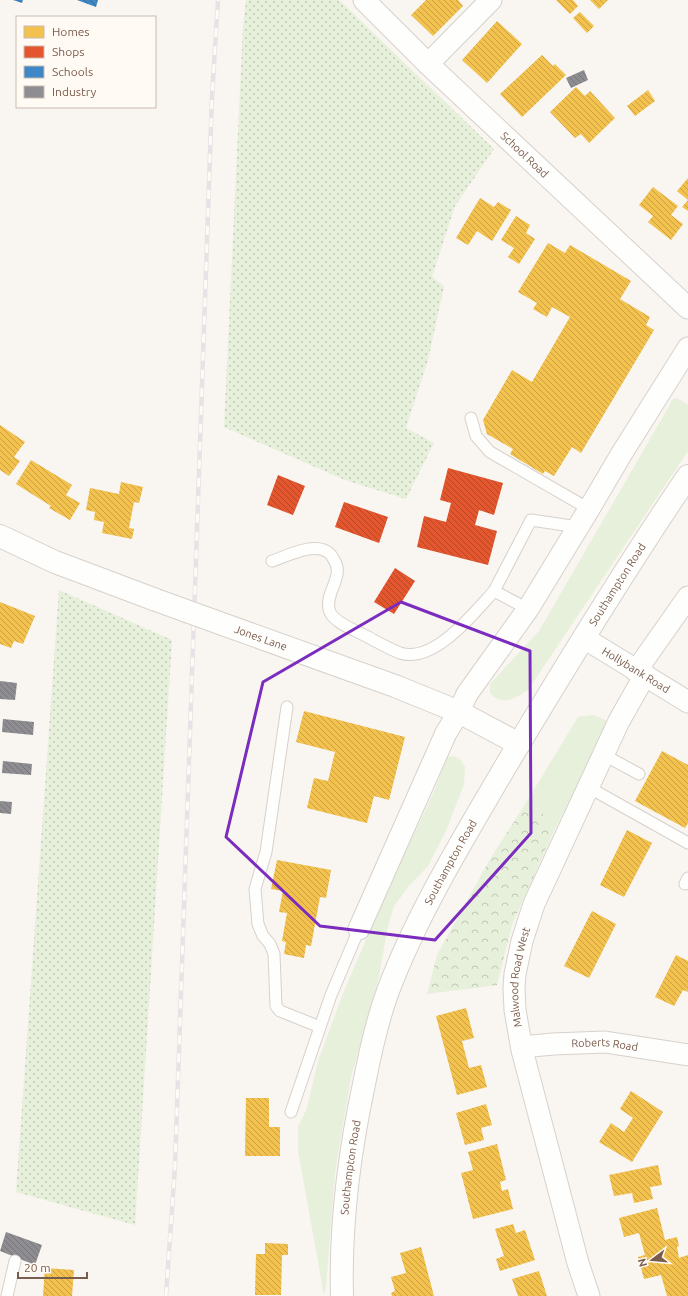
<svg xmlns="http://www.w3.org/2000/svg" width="688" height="1296" viewBox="0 0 688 1296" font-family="Ubuntu,sans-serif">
<defs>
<pattern id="forest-crowns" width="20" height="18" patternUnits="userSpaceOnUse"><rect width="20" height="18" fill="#e7f0db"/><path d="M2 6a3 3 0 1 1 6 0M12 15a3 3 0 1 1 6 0" fill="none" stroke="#c0c6b4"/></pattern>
<pattern id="park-dots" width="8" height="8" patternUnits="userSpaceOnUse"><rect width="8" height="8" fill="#e7f0db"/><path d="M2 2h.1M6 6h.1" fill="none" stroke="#c0c6b4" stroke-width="1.8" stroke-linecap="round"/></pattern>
<pattern id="homes-back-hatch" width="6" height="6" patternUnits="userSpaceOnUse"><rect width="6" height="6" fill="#f2c14e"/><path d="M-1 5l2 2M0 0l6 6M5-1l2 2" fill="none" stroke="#c9a043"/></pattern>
<pattern id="shops-back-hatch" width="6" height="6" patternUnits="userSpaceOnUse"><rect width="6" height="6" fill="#e4572e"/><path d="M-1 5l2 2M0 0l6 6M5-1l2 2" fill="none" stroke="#b44828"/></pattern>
<pattern id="schools-back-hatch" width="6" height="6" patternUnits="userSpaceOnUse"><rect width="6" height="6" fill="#3f88c5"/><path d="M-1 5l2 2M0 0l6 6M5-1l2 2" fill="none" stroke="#386d9a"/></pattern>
<pattern id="industry-back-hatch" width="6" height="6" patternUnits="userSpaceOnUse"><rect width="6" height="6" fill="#8d8d92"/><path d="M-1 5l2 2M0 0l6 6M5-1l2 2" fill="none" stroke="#787679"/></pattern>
</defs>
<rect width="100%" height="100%" fill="#f9f5f0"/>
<path fill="#e7f0db" d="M675 398 681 400 688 405V451L528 690C515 698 503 707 490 693V684L539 631 668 408 672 400Z
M593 715 610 722 554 831 540 809 524 806 578 717Z
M451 756 459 758 465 767 464 784 446 831 428 866 409 886 394 906 387 930 379 977 351 1077 335 1173 326 1287 324 1295 298 1151V1127L307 1108 318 1061 344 991 388 889 433 794 447 758Z"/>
<path fill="url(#forest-crowns)" d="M524 806 540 809 554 831 512 925 497 985 427 994 437 955 490 859Z"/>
<path fill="url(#park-dots)" d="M246 0H339L494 149 455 206 432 277 444 286 428 360 406 428 434 443 406 499 345 480 224 427 243 26Z
M59 590 172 640 135 1225 16 1192Z"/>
<path fill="url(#homes-back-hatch)" d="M426 0H458L463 6 433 36 411 15Z
M556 0H573L578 6 570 14Z
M590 0H608L599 9Z
M580 12 594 26 587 33 573 18Z
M497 21 522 44 487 83 462 60Z
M542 55 553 66 555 64 566 75 522 117 500 94Z
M576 87 585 96 590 91 615 118 589 143 581 134 575 138 550 112Z
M648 90 655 101 635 116 627 106Z
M688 178V200L677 191Z
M653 187 678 206 671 215 683 224 671 240 648 222 653 216 639 205Z
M480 198 494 207 498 202 511 210 492 241 477 231 468 245 456 238Z
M688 200V211L682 207Z
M516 216 530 225 526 233 535 239 519 264 508 257 514 248 501 240Z
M548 243 565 253 570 245 631 281 620 299 650 317 646 325 654 330 581 453 572 447 554 476 545 471 543 474 510 454 513 449 487 434 483 420 512 370 532 382 570 317 552 307 547 317 533 309 537 303 518 292Z
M0 425 25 442 14 457 20 461 9 476 0 470Z
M31 460 72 485 66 495 80 503 70 520 49 508 51 506 16 484Z
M121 482 143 487 139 503 134 502 129 528 134 529 132 539 102 533 104 522 94 520 95 512 86 510 90 488 119 494Z
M0 602 35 616 23 644 14 641 11 648 0 644Z
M304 711 405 737 389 800 374 796 367 823 307 808 314 778 328 781 335 752 296 742Z
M662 751 688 765V823L685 828 635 801Z
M627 830 652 843 624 897 600 885Z
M277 860 331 870 326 898 320 897 311 946 306 945 304 958 284 954 286 942 282 941 287 913 279 912 283 891 271 889Z
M592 911 616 924 589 978 564 966Z
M676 955 688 961V992L683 990 674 1006 655 997Z
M466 1008 474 1038 462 1041 469 1068 481 1065 487 1087 457 1095 436 1016Z
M631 1091 663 1112 632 1162 599 1142 611 1123 624 1132 633 1118 620 1109Z
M246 1098H269V1127H280V1156H245Z
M486 1104 492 1125 481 1128 484 1140 465 1145 456 1113Z
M497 1144 506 1180 500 1182 502 1191 508 1189 513 1209 473 1219 461 1173 473 1170 468 1152Z
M658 1165 662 1185 650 1187 653 1199 634 1203 632 1193 614 1196 609 1175Z
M657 1208 665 1240 677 1237 679 1246 677 1247 679 1258 688 1255V1296H667L661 1275 644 1279 638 1257 645 1255 639 1233 624 1237 619 1218Z
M513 1224 516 1233 525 1230 535 1260 500 1271 496 1259 504 1256 495 1229Z
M265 1243 288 1244V1255H282L281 1295H255L256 1254H265Z
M421 1247 434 1296H392L391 1293 395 1291 391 1277 406 1273 400 1253Z
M45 1268 74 1270 72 1296H43Z
M539 1271 547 1296H518L512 1279Z"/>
<path fill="url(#shops-back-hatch)" d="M448 468 503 483 494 515 479 510 475 525 497 531 488 565 417 547 424 516 446 522 451 503 440 500Z
M278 475 305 486 293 515 267 505Z
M344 502 388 517 379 543 335 527Z
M395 568 415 581 394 614 374 602Z"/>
<path fill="url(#schools-back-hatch)" d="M13 0H23L22 3Z
M77 0H98L96 7Z"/>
<path fill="url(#industry-back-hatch)" d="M584 70 588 80 571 88 566 78Z
M0 681 17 683 15 700 0 699Z
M3 719 34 722 33 735 2 732Z
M3 761 32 764 31 775 2 773Z
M0 801 12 802 11 814 0 813Z
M6 1232 42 1245 35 1265 0 1251Z"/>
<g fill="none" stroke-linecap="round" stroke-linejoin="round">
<defs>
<path id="service" d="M471 418 476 436 490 452 589 509
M272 561C287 556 315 541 329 553 331 554 333 558 334 560 345 576 325 592 329 609 331 621 352 629 362 634 374 640 387 648 400 653 434 664 474 613 494 591
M528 609 494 591 531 520 578 527
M287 707 266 852 255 889 258 924 263 936 270 944 274 954 276 1006 280 1011 320 1027
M604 755 639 774
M588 787 688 843
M685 884 688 878
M291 1112 331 995 359 929
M7 1296 15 1261"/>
<g id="minor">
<path id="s1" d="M364 0 428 64 688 308"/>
<path d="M428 64 491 0"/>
<path id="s2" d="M584 638 688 702"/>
<path d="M636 671 688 597"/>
<path d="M359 929 446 733 459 712 467 694 528 609 589 509 622 453 688 348"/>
<path id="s3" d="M522 1047 553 1044 605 1042 688 1055"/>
<path id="s4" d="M589 1296 578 1263 522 1050 515 1010 514 987 515 974 522 941 534 904 619 721 645 675"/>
</g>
<g id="tertiary">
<path d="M0 536 55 562 156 600"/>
<path id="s5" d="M225 625 395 686 459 712 519 744"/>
<path id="s6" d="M342 1296C340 1224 349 1154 364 1084 370 1053 377 1021 388 991 417 914 462 841 504 769 563 670 623 572 688 476"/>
</g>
</defs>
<use href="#service" stroke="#d7d1cb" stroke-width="13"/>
<use href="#minor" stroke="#d7d1cb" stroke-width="23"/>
<use href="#tertiary" stroke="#d7d1cb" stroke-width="24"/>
<use href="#service" stroke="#fefefd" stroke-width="11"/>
<use href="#minor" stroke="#fefefd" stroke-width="21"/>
<use href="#tertiary" stroke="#fefefd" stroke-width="22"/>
<defs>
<path id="rail" d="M166 1296 175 1166 212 97 218 0"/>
</defs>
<use href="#rail" stroke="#e6e3e7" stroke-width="4.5"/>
<use href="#rail" stroke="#fffaf3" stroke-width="3" stroke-dasharray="9" stroke-linecap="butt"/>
<defs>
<path id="tertiary-bridge" d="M156 600 225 625"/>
</defs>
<use href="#tertiary-bridge" stroke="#d7d1cb" stroke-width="24" stroke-linecap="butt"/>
<use href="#tertiary-bridge" stroke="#fefefd" stroke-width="22"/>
</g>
<path fill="none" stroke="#7b2cbf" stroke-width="3" stroke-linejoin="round" d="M401 602 530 651 531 833 435 940 320 926 226 837 263 682Z"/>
<g text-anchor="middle" stroke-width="4" stroke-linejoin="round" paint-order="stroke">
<g font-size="11" fill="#7a5c4d" stroke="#fffaf3">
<text dy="4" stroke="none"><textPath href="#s1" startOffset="223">School Road</textPath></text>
<text dy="4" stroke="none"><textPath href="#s6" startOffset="777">Southampton Road</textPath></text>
<text dy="4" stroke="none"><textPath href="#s5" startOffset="38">Jones Lane</textPath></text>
<text dy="4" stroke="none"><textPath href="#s2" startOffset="61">Hollybank Road</textPath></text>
<text dy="4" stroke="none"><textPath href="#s6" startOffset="453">Southampton Road</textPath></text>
<text dy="4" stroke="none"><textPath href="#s4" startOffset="329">Malwood Road West</textPath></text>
<text dy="4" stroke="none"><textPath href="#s3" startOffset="83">Roberts Road</textPath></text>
<text dy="4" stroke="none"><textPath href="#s6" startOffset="129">Southampton Road</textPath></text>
</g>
</g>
<rect x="16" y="16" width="140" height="92" fill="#fffaf3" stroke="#cabbb1"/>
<rect x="24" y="26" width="20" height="12" fill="#f2c14e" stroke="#cabbb1"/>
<text x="52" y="36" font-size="12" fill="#7a5c4d">Homes</text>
<rect x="24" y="46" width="20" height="12" fill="#e4572e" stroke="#cabbb1"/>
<text x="52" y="56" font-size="12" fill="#7a5c4d">Shops</text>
<rect x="24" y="66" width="20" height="12" fill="#3f88c5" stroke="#cabbb1"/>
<text x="52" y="76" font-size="12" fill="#7a5c4d">Schools</text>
<rect x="24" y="86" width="20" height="12" fill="#8d8d92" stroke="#cabbb1"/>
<text x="52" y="96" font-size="12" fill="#7a5c4d">Industry</text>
<g transform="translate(652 1260) rotate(254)" stroke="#fffaf3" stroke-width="3" paint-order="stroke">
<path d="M0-3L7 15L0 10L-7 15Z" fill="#7a5c4d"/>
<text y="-6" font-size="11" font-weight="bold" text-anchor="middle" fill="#7a5c4d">N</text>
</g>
<path d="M18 1272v6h69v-6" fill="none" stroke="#7a5c4d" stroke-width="2"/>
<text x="24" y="1272" font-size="12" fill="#7a5c4d" stroke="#fffaf3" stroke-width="3" paint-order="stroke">20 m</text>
</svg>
